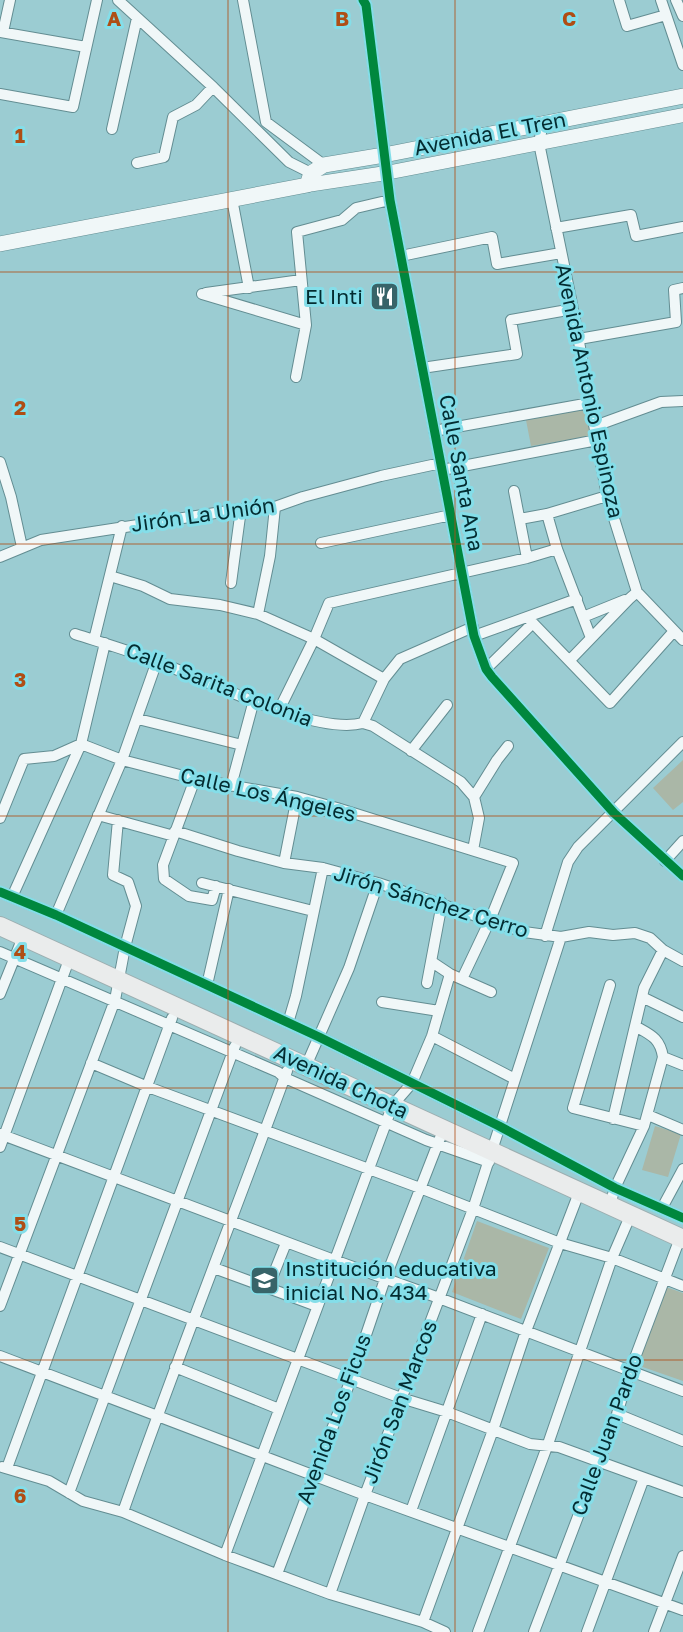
<svg xmlns="http://www.w3.org/2000/svg" width="683" height="1632" viewBox="0 0 683 1632" font-family="'Golos Text',sans-serif">
<rect width="100%" height="100%" fill="#9bccd2"/>
<path fill="#aab7a7" d="M588 408 592 436 531 446 526 420Z
M683 760V802L673 810 653 788Z
M655 1126 681 1134 668 1177 642 1170Z
M477 1221 549 1248 521 1319 452 1292Z
M666 1287 683 1293V1381L637 1365Z"/>
<g fill="none" stroke-linecap="round" stroke-linejoin="round">
<defs>
<path id="minor" d="M118 0 213 87 289 162 311 173
M243 0 266 122 324 165
M363 0 366 5 390 200 474 636 486 669 492 677 614 813 683 876
M619 0 627 26 666 15
M661 0 683 65
M676 0 683 16
M0 32 86 47
M3 32 10 0
M0 94 73 107 97 0
M543 123 539 143 573 309 607 496 637 592 683 640
M112 129 137 18
M137 163 164 157 173 117 196 105 213 87
M232 199 249 288
M556 228 631 215 636 236 683 227
M401 256 492 237 497 264 561 253
M206 293 301 280
M202 294 306 325
M579 339 676 322 674 290 683 288
M422 368 517 354 511 320 573 309
M296 377 306 325 297 232 342 220 356 208 390 200
M595 426 661 402 683 401
M434 431 590 403
M0 462 11 497 22 547
M442 470 597 440
M514 491 527 558
M547 514 557 549 591 638
M520 519 547 514 607 496
M321 543 451 515
M0 557 41 540 241 509 275 507 303 497 381 476 441 463
M110 576 143 586 170 599 220 605 258 614 314 639 384 679
M231 583 241 509
M258 614 270 556 275 507
M527 617 610 703 674 631
M583 617 625 600
M75 634C103 643 131 651 158 662 207 680 315 736 363 723
M474 636 577 599
M94 640 122 526
M570 660 629 599 637 592
M486 669 533 623
M279 710 314 639 329 603 527 558 557 549
M138 719 242 745
M363 723 373 726 461 782 474 797 479 818 473 850
M363 723 384 679 400 659 473 627
M411 751 447 705
M195 779 163 865 164 879 189 896 212 900 216 886
M231 786 254 700
M474 797 497 760 508 746
M98 815 174 836
M0 818 24 759 54 756 81 744 122 760 195 779 297 797 337 808 513 863 490 920 462 979
M175 831 238 851 284 863 323 868 378 883 524 932 561 937 589 932 613 935 635 933 650 938 663 950 683 961
M665 861 683 841
M284 863 297 797
M202 883 313 911
M0 892 56 915 319 1037 499 1126 615 1188 683 1218
M12 897 81 744 105 643
M56 915 122 760 157 661
M545 936 568 862 578 847 683 742
M0 952 278 1072 285 1078 426 1140 489 1162
M432 962 450 974 491 992
M427 983 442 903
M207 985 229 889
M610 985 573 1108 644 1126
M0 994 23 937
M642 997 683 1017
M382 1002 439 1011
M288 1023 296 996 323 868
M432 1036 513 1078
M663 1057 683 1065
M91 1063 148 1087 420 1188 560 1243 612 1258 683 1286
M306 1066 349 968 378 883
M648 1115 683 1130
M613 1119 644 988 663 950
M0 1134 334 1260 439 1298 683 1391
M0 1147 70 957
M610 1204 615 1188 644 1126 663 1057C660 1038 651 1035 635 1026
M662 1208 683 1169
M0 1247 401 1398 447 1412 530 1444 559 1447 683 1492
M214 1268 317 1306
M268 1288 286 1243
M0 1306 115 1000 125 947 136 906 128 882 113 875 118 820
M0 1356 365 1495 683 1610
M175 1367 279 1409
M617 1414 683 1441
M2 1467 49 1481 83 1501 123 1512 225 1555 330 1594 423 1622 445 1632
M7 1468 172 1018
M69 1493 235 1046
M411 1511 482 1314
M123 1512C175 1364 233 1218 287 1071
M225 1555 386 1123 392 1106 412 1083 432 1036 450 974
M277 1574 351 1379 385 1279 440 1138
M330 1594 365 1495 473 1209 561 937
M423 1622 493 1430 526 1331 580 1190
M478 1632 548 1444 612 1258 631 1214
M534 1632 617 1414 630 1371 680 1238
M587 1632 644 1478
M654 1632 683 1556"/>
<path id="tertiary" d="M307 185 386 173 683 115"/>
<path id="secondary" d="M0 244 307 185 311 173 324 165 384 155 683 96"/>
<path id="trunk" d="M0 926 683 1239"/>
</defs>
<use href="#minor" stroke="#638d92" stroke-width="12"/>
<use href="#tertiary" stroke="#638d92" stroke-width="15"/>
<use href="#secondary" stroke="#638d92" stroke-width="16"/>
<use href="#trunk" stroke="#9caeb0" stroke-width="20"/>
<use href="#minor" stroke="#f0f7f8" stroke-width="10"/>
<use href="#tertiary" stroke="#f0f7f8" stroke-width="14"/>
<use href="#secondary" stroke="#f0f7f8" stroke-width="15"/>
<use href="#trunk" stroke="#eaecec" stroke-width="18"/>
<defs>
<path id="cycleway" d="M363 0 366 5 390 200 474 636 486 669 492 677 614 813 683 876
M0 892 56 915 319 1037 499 1126 615 1188 683 1218"/>
</defs>
<use href="#cycleway" stroke="#84dee9" stroke-width="13"/>
<use href="#cycleway" stroke="#00873e" stroke-width="9"/>
</g>
<path fill="none" stroke="#af4e15" stroke-width="1.5" stroke-opacity="0.55" d="M228 0V1632M455 0V1632M0 272H683M0 544H683M0 816H683M0 1088H683M0 1360H683"/>
<defs>
<symbol id="restaurant-square" viewBox="-11 -11 22 22"><rect x="-9" y="-9" width="18" height="18" rx="4" fill="#386469" stroke="#84dee9"/><path d="M-5-6h1v4h1v-4h1v4h1v-4h1v5L-1.5 .5V6h-2V.5L-5-1ZM5-6V6H3V1.5H1.5Q1.5-4 5-6Z" fill="#fff"/></symbol>
<symbol id="school-square" viewBox="-11 -11 22 22"><rect x="-9" y="-9" width="18" height="18" rx="4" fill="#386469" stroke="#84dee9"/><path d="M0-5L7-2L0 1L-7-2ZM-4 1L0 2.5L4 1V4Q0 6-4 4Z" fill="#fff"/></symbol>
</defs>
<g fill-rule="evenodd">
<use href="#restaurant-square" x="368" y="280" width="33" height="33"/>
<use href="#school-square" x="248" y="1264" width="33" height="33"/>
</g>
<g text-anchor="middle" stroke-width="6" stroke-linejoin="round" paint-order="stroke">
<g font-size="21" fill="#032c31" stroke="#84dee9">
<text transform="translate(490 134) rotate(-11)" y="7">Avenida El Tren</text>
<text transform="translate(589 391) rotate(78)" y="7">Avenida Antonio Espinoza</text>
<text transform="translate(461 473) rotate(79)" y="7">Calle Santa Ana</text>
<text transform="translate(203 515) rotate(-8)" y="7">Jirón La Unión</text>
<text transform="translate(219 685) rotate(21)" y="7">Calle Sarita Colonia</text>
<text transform="translate(268 795) rotate(13)" y="7">Calle Los Ángeles</text>
<text transform="translate(431 902) rotate(17)" y="7">Jirón Sánchez Cerro</text>
<text transform="translate(341 1082) rotate(25)" y="7">Avenida Chota</text>
<text transform="translate(400 1402) rotate(-69)" y="7">Jirón San Marcos</text>
<text transform="translate(334 1419) rotate(-70)" y="7">Avenida Los Ficus</text>
<text transform="translate(607 1435) rotate(-70)" y="7">Calle Juan Pardo</text>
</g>
<g font-size="21" fill="#032c31" stroke="#84dee9" text-anchor="end">
<text x="363" y="304">El Inti</text>
<text x="285" y="1276" text-anchor="start">Institución educativa<tspan x="285" dy="24">inicial No. 434</tspan></text>
</g>
</g>
<g font-size="20" text-anchor="middle" font-weight="bold" fill="#af4e15" stroke="#84dee9" stroke-width="6" stroke-linejoin="round" paint-order="stroke">
<text x="114" y="26">A</text>
<text x="342" y="26">B</text>
<text x="569" y="26">C</text>
<text x="20" y="143">1</text>
<text x="20" y="415">2</text>
<text x="20" y="687">3</text>
<text x="20" y="959">4</text>
<text x="20" y="1231">5</text>
<text x="20" y="1503">6</text>
</g>
</svg>
